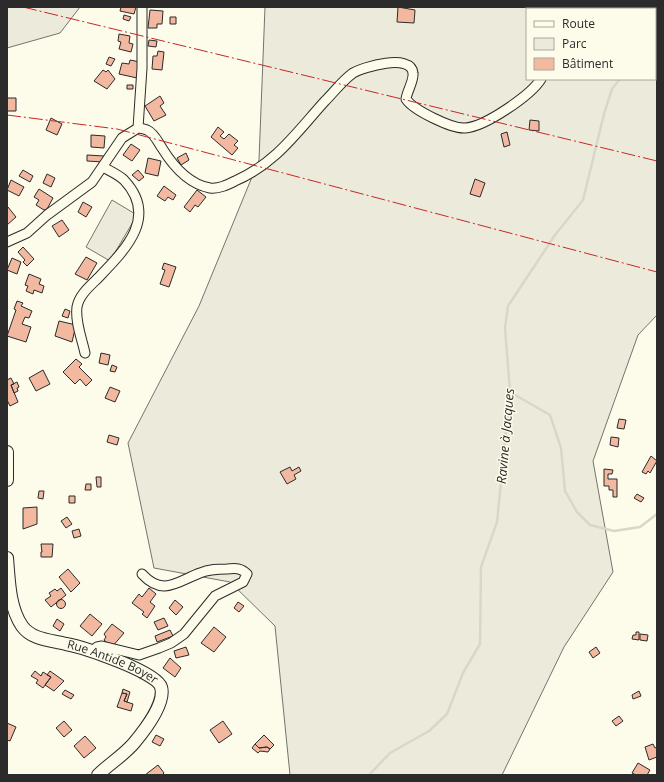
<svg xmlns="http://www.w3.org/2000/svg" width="664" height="782" viewBox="0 0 664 782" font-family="'Open Sans',sans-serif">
<rect width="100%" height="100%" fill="#fdfbea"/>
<path fill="#ecebdb" stroke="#74746e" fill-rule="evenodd" d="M7 7H80L60 33 7 48Z
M265 7H657V315L638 335 593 461 613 572 564 647 502 775H290L275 626 230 582 154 568 128 443 199 306 259 160ZM527 9H655V79H527Z
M112 200 137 215 110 261 86 247Z"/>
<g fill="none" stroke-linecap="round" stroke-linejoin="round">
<path stroke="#d8d7c9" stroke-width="2.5" d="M640 7V9
M510 392 550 415 561 448 565 491 577 512 590 525 614 531 640 527 657 514
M369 775 390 753 429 731 447 714 463 673 480 644 481 567 497 522 510 392 505 328 508 306 555 235 583 200 604 114 612 89 620 79"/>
</g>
<path fill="#f2b8a0" stroke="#2b2b2b" d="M121 7H136L134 14 120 11Z
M398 7 415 10 414 23 397 22Z
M150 10 163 11 162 24H157V28H148Z
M124 15 131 17 129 21 123 19Z
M170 17H176V24H170Z
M119 34 130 36 129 43 133 44 131 52 119 49 121 42 118 41Z
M149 40 157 41 156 47 148 46Z
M158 51 164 52 162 70 152 69 153 56H157Z
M109 57 115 59 111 66 106 64Z
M130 60 140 62 137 78 119 74 122 63 129 64Z
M103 70 106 72 108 70 115 79 107 89 94 81Z
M127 85H133V89H127Z
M160 96 164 103 160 106 166 115 154 121 145 106Z
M7 98H16V111H7Z
M51 118 62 124 57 135 46 130Z
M530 120 539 121V131L529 130Z
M218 127 224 132 220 136 224 139 229 134 238 141 234 145 238 148 232 155 211 137Z
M507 132 510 145 504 147 501 134Z
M91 135 105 136 104 148 91 147Z
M131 144 140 150 132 161 123 155Z
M186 153 189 160 181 165 177 158Z
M87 155 104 156 103 162 87 161Z
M148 158 161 161 158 176 145 173Z
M23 170 33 176 30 182 19 176Z
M138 170 144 177 139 181 132 175Z
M47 174 55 178 51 187 43 183Z
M475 179 485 183 480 197 470 194Z
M11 180 24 187 19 196 7 190Z
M164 186 176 195 173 200 168 197 165 201 157 196Z
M39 189 53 198 47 209 44 210 36 205 39 200 34 197Z
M197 190 206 197 198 207 195 205 190 212 184 207Z
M83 202 92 207 86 217 78 212Z
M8 207 16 217 7 225V208Z
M62 220 69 230 59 237 52 226Z
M23 247 34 259 27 266 23 262 25 260 18 252Z
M86 257 97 263 87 280 75 274Z
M12 258 21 262 17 274 7 270Z
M164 263 176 267 169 287 160 284 165 270 162 269Z
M29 274 41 279 39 284 44 286 42 293 34 290 33 294 26 291 28 286 25 285Z
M17 301 23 303 21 306 32 311 29 318 25 317 22 324 31 327 26 342 7 336 16 310 14 309Z
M65 309 70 311 68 318 62 316Z
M59 321 76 325 72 342 55 336Z
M101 353 110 355 108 365 99 363Z
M76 359 82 364 79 367 92 380 86 386 80 379 75 384 63 372Z
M112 365 117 367 115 372 110 371Z
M43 370 50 384 36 391 29 378Z
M11 378 14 384 11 385 18 402 10 406 7 400V380Z
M17 382 19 387 17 388 18 391 14 393 11 385Z
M110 387 120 391 115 402 105 398Z
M619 419 626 420 624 429 617 428Z
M109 435 119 438 117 445 107 442Z
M611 437 619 438 618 447 610 445Z
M651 456 657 461 650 473 648 471 646 474 642 472Z
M290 467 292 471 299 467 301 471 294 475 296 479 287 484 280 472Z
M604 469 613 470 612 474H608V479H617V497H613V490H609V486H604Z
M96 477H101V487H97Z
M86 484H91V490H85Z
M39 491H44L43 499 38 498Z
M637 494 644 498 641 502 634 498Z
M69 496H75V503H69Z
M37 507V524L23 529V508Z
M67 517 72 524 66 528 61 521Z
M79 529 81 536 74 538 72 531Z
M41 544H53L52 557H41V552H42Z
M68 569 80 583 71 592 59 577Z
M61 588 66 595 51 607 45 600 51 596 49 593 55 589 57 591Z
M149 588 156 594 150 602 155 606 147 618 142 614 144 612 132 603 139 594 142 597Z
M56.5 604a4.5 4.5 0 1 1 9 0a4.5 4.5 0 1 1-9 0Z
M175 600 183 607 176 615 169 608Z
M238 602 244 606 239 612 234 608Z
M90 614 102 624 92 636 80 626Z
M164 618 168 626 158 630 154 622Z
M57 619 64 624 60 631 53 626Z
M112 624 124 633 112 647 104 640 106 637 104 634Z
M214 627 226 637 214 652 201 643Z
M170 630 173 636 157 642 155 636Z
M636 632H639V640L632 639 633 635H636Z
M640 634 648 635 647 641 640 640Z
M186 647 189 655 176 658 174 651Z
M596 647 600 653 593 658 589 652Z
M170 658 181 668 175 677 163 668Z
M35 671 41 676 43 672 51 677 43 688 36 683 38 680 31 676Z
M50 671 64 681 54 691 45 685 51 677 47 675Z
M123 689 130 692 127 702 124 701 127 694 122 693Z
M65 690 74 695 71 699 62 694Z
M639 691 641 696 633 699 632 695Z
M122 693 127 694 124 701 133 704 131 711 117 707Z
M619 716 623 721 616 726 612 721Z
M64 721 72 730 64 737 56 728Z
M223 721 232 734 219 743 210 730Z
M7 723 16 727 10 741 7 740Z
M156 735 164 739 160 746 152 742Z
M264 735 274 745 270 749 267 747 259 748 255 744Z
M85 736 96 748 84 758 74 746Z
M255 744 259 748 267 747 270 749 268 752 260 751 258 753 252 748Z
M653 744 655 748 657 747V757L649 760 645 747Z
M638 763 650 770 647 775H636L632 773Z
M158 765 164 773 162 775H145Z"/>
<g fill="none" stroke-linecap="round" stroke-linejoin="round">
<defs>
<path id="minor" d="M138 128 142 68V7
M7 242 27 233 47 215 92 182 122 138 138 128C141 128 144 129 147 130 154 133 158 142 162 148 173 166 188 184 210 188 219 189 227 185 235 181 276 163 296 133 325 101 334 92 342 81 353 73 363 67 411 53 413 73 414 81 407 91 406 99 413 110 452 129 465 128 485 127 531 95 541 79
M85 353C82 339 75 322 77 307 79 295 90 286 98 278 125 250 159 217 124 180 119 175 110 171 103 167
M92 651 97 647 102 646 139 655 159 648 171 643 184 634 215 596 243 582 247 574C241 568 236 568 227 569 218 569 209 569 200 573 178 581 163 597 142 574"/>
<g id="major">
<path d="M7 452V480"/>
<path id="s1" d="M7 558C9 580 9 607 22 626 32 640 51 640 66 644 83 647 157 672 161 687 166 703 144 731 134 743 124 755 109 764 98 775"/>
</g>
</defs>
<use href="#minor" stroke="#2b2b2b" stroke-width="11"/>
<use href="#major" stroke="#2b2b2b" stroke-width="14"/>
<use href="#minor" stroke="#fdfbea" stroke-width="9"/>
<use href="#major" stroke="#fdfbea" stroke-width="12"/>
<path stroke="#c62828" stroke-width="1" stroke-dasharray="14 3 2 3" stroke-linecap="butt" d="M23 7 657 161
M7 115 117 129 657 272"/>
</g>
<g text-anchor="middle" stroke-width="3" stroke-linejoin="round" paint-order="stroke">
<g font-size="12" fill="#2b2b2b" stroke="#fdfbea">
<text dy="4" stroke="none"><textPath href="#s1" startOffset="169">Rue Antide Boyer</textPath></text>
</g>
<g font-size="13" font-style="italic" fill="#2b2b2b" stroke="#fdfbea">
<text transform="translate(505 436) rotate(-85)" y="5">Ravine à Jacques</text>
</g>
</g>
<rect width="664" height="782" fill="none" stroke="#2b2b2b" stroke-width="16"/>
<rect x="526" y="8" width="130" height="72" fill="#fdfbea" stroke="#a9a89e"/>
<rect x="534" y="21" width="20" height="6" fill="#fdfbea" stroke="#a9a89e"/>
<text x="562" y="28" font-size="12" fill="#2b2b2b">Route</text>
<rect x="534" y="38" width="20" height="12" fill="#ecebdb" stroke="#a9a89e"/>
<text x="562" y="48" font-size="12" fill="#2b2b2b">Parc</text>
<rect x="534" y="58" width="20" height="12" fill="#f2b8a0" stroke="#a9a89e"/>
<text x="562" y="68" font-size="12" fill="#2b2b2b">Bâtiment</text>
</svg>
